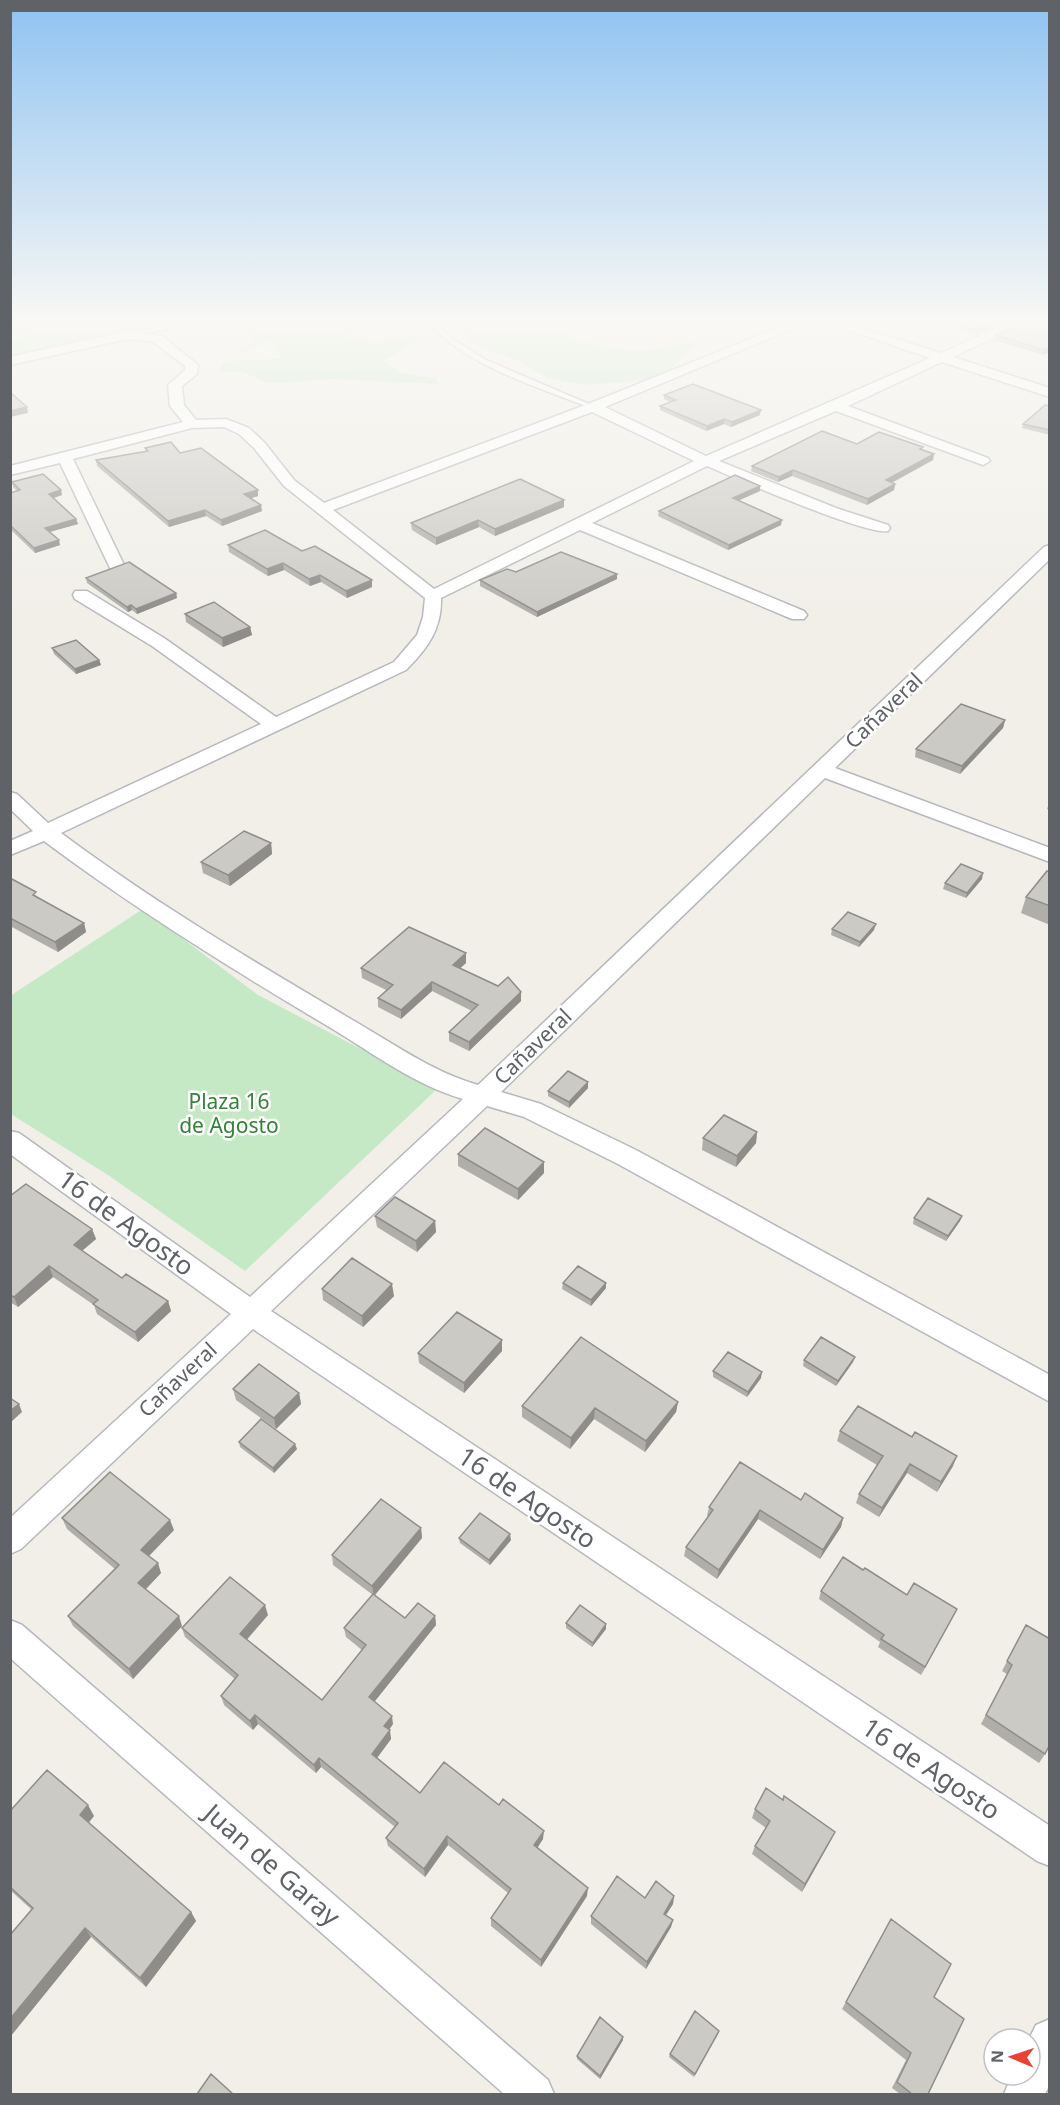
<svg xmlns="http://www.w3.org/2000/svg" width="1060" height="2105" viewBox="0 0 1060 2105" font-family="'Noto Sans',sans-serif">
<rect width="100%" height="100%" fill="#f1efe8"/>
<path fill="#c5e8c5" d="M11 324H100L113 332C81 346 45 352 11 356V342L26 336 11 331Z
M223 324H402L404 327 380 332H350L347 337 380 340 412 336 418 340 383 361 403 373 435 378 440 384 334 379 268 383 243 372 218 371 223 361 280 359 279 351 269 340 258 347 236 355 256 340 246 332 219 326Z
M439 324H550C573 343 623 353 653 349 668 347 684 343 699 340L667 373 643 380 587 385 548 378 521 362 474 344 466 336Z
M143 909 258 995 437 1089 245 1271 108 1175 11 1114 10 996Z"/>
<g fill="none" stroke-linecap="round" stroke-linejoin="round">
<defs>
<path id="lane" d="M174 324H188L127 337 124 335Z
M430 324H437L448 336 486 360 596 407 591 408C538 387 469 367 430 324Z"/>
<path id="street" d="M787 324H804L605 407 706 456 930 358 830 324H849L941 353 1005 324H1022L953 357 1050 388V397L942 362 848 406 988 458 990 461 983 465 836 411 719 461 836 508 888 525 890 528 888 531C868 536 734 478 707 466L592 523 804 611 807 615 804 619H792L580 530 441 598C442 629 427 649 406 670L61 833C152 901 251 960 349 1018 391 1042 432 1072 478 1085L1044 547 1050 545V559L835 768 1050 848V862L825 778 501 1092 541 1104 636 1150 1050 1375V1402L618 1164 524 1117 487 1106 271 1311 1050 1826V1866L1037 1861 253 1329 21 1549 10 1554V1518L231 1314 10 1154V1131L19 1133 250 1297 463 1099C415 1085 374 1054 331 1028 233 970 135 909 44 841L10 855V841L33 831 10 809V792L17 794 48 823 261 724 152 646 75 599 73 595 75 591H87L164 638 276 717 394 662 417 635 423 617 425 598 284 486 254 448 239 434 224 427 192 428 73 459 124 565 116 570 110 568 60 463 10 475V466L183 422 170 406 168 385 185 370V366L153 342 127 339 10 365V357L127 331 162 336 198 365 197 374 182 386 184 405 196 420 226 419 249 428 264 442 294 480 324 503 588 404ZM592 412 694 461 434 589 333 510Z
M10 1620 22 1625 548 2080 554 2094H504L10 1658Z
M1050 2019V2084L1045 2094H1004L1012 2075H1030L1029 2039 1036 2025Z"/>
</defs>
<use href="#lane" stroke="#b5b8bc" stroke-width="3"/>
<use href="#street" stroke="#b5b8bc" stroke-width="3"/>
<use href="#lane" fill="#fff" fill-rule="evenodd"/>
<use href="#street" fill="#fff" fill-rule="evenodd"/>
</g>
<path fill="#afaea9" d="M943 324H999L976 334 957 329 956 326 952 327Z
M1050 324V352L1043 355 994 340 995 335Z
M664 395 760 415 731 427 724 424 706 431 660 410V406L670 402 664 399Z
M1050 406V435L1022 428 1023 424Z
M857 444 923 447 922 450 934 454 933 460 892 483 895 484 894 490 867 505 792 476 778 482 751 471 752 466Z
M145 448 180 453 258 490V496L251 498 262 511 222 526 206 516 169 527 97 466 96 460 146 451Z
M12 482 62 495 54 498 76 519 78 524 49 532 60 545 35 553 10 529V493L17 491 13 487Z
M760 486V491L739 500 781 525 728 550 658 516 659 511Z
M564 500V507L495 536 479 527 436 545 412 530 411 523Z
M228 545 302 551 372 587 347 598 321 582 310 586 284 570 268 576 229 552Z
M516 572 617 574V579L537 617 480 586V580Z
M86 578 176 593 177 598 137 614 132 610 128 612 87 583Z
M185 614 250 627 252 635 223 647 186 622Z
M52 648 99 660 101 665 76 674 54 654Z
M1005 720 1003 728 960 774 915 757 916 749Z
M1050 801V810L1047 809Z
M271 843 272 854 230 886 203 873 201 862Z
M1050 872V925L1021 913 1026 897Z
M10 878 38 897 84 923 86 932 58 952 10 926Z
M982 879 966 898 943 889 945 883Z
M832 929 874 930 859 947 831 935Z
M466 963 460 968 498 986 521 992V1001L469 1051 449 1041V1032L472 1011 432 991 401 1019 378 1007V998L386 990 362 978 361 968Z
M588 1088 569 1108 548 1096V1091Z
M757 1132 756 1143 736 1167 702 1150 703 1138Z
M458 1154 544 1173 518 1200 458 1166Z
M10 1196 92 1229 96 1239 82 1251 122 1278 168 1301 171 1311 138 1342 97 1314 94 1305 53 1277 18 1307 10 1302Z
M375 1216 435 1221 436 1232 417 1252 377 1227Z
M962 1216 960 1221 946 1241 913 1224 914 1218Z
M563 1283 606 1288 591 1306 562 1289Z
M322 1289 394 1296 363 1327 323 1300Z
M502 1340V1351L464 1393 419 1363 418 1353Z
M804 1360 853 1362 836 1386 803 1366Z
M713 1371 761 1378 747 1397 713 1377Z
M233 1389 299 1393 301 1404 276 1429 236 1400Z
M678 1402 676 1412 645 1452 594 1419 570 1449 522 1417V1406Z
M840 1431 953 1466 937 1492 907 1473 879 1517 856 1503 859 1494 877 1465 837 1441Z
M239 1442 297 1449 274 1473 240 1447Z
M801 1500 843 1518 841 1527 820 1559 758 1519 717 1579 684 1556 686 1547 708 1517 707 1516 709 1507Z
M62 1518 174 1530 149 1556 161 1573 146 1589 182 1626 133 1679 73 1626 68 1616 115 1569 67 1529Z
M421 1528 422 1538 375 1595 405 1618 435 1616 436 1625 374 1702 393 1724 389 1730 391 1739 377 1758 420 1793 543 1839 537 1848 587 1896 541 1967 491 1926V1918L508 1893 448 1845 425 1877 388 1846 386 1838 395 1827 321 1767 316 1773 258 1724 253 1730 224 1705 221 1696 235 1679 185 1637 182 1628 268 1615 246 1640 322 1700 362 1650 346 1637 344 1628 373 1595 333 1565 332 1555Z
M459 1538 511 1540 490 1565 460 1543Z
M863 1570 907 1595 957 1609 921 1675 878 1647 880 1642 819 1599 821 1591Z
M566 1623 606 1629 592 1647 566 1628Z
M1026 1625 1045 1754 1039 1763 981 1724 1007 1674 1002 1671Z
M783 1800 831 1840 802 1892 752 1854 755 1846 766 1828 752 1818 755 1809Z
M10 1811 94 1816 88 1823 191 1912 196 1921 146 1987 91 1937 10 2037V1935L32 1910 10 1890Z
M674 1896 673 1904 666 1915 673 1920 671 1927 646 1969 591 1924V1916L645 1898Z
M891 1919 934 1997 928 2094H900L892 2088 906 2060 842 2009Z
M718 2034 694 2077 669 2057 670 2054Z
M623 2037V2040L600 2079 577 2059V2056Z"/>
<path fill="#8f8d8a" d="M990 324H999L976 334 977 330Z
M1050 348V352L1043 355 1044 350Z
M27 407 28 413 10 417V411Z
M761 410 760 415 731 427 732 422Z
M724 419V424L706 431 707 426Z
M934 454 933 460 885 486 886 480Z
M793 470 792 476 778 482 779 477Z
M895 484 894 490 867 505 868 499Z
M760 486V491L733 503V498Z
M61 490 62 495 50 499 49 494Z
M258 490V496L245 500 244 494Z
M564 500V507L495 536V529Z
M261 505 262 511 222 526 221 520Z
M205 510 206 516 169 527 168 521Z
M76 519 78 524 46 533 45 528Z
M478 520 479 527 436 545V538Z
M782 520 781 525 728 550 729 545Z
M59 540 60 545 35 553 34 548Z
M283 563 284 570 268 576 267 569Z
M617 574V579L537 617V612Z
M320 575 321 582 310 586 309 579Z
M372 580V587L347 598 346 591Z
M176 593 177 598 137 614 136 609Z
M131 605 132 610 128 612 127 607Z
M250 627 252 635 223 647 222 638Z
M99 660 101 665 76 674 75 669Z
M1005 720 1003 728 960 774 962 766Z
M271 843 272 854 230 886 228 875Z
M983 873 982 879 966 898 967 893Z
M84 923 86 932 58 952 55 942Z
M876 924 874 930 859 947 860 942Z
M466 953V963L454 974 453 965Z
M432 982V991L401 1019V1010Z
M521 992V1001L469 1051V1042Z
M588 1082V1088L569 1108V1102Z
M757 1132 756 1143 736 1167 737 1156Z
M544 1162V1173L518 1200V1189Z
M962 1216 960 1221 946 1241 948 1236Z
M435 1221 436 1232 417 1252 416 1241Z
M92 1229 96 1239 77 1255 74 1245Z
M49 1266 53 1277 18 1307 14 1297Z
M606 1283V1288L591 1306V1300Z
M392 1284 394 1296 363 1327 362 1316Z
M168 1301 171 1311 138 1342 135 1332Z
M502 1340V1351L464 1393V1383Z
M855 1357 853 1362 836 1386 838 1381Z
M762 1372 761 1378 747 1397 748 1392Z
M299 1393 301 1404 276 1429 274 1418Z
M678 1402 676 1412 645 1452 646 1441Z
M19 1404 22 1412 10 1423V1411Z
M595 1408 594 1419 570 1449 571 1438Z
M295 1444 297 1449 274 1473 273 1468Z
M957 1456 953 1466 937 1492 941 1482Z
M910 1464 907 1473 879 1517 882 1508Z
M760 1510 758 1519 717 1579 719 1570Z
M843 1518 841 1527 820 1559 823 1550Z
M170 1520 174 1530 145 1560 141 1550Z
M421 1528 422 1538 374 1596 372 1586Z
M510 1534 511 1540 490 1565 489 1560Z
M158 1563 161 1573 142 1593 138 1583Z
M265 1605 268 1615 243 1644 240 1634Z
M957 1609 953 1617 921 1675 925 1667Z
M179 1616 182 1626 133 1679 129 1669Z
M435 1616 436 1625 371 1706 369 1697Z
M606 1624V1629L592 1647 593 1643Z
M255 1715 258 1724 253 1730 250 1721Z
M392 1716 393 1724 385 1735 384 1726Z
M390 1730 391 1739 374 1762 372 1754Z
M319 1758 321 1767 316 1773 314 1765Z
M88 1805 94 1816 86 1826 80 1815Z
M544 1831 543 1839 534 1853V1845Z
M835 1832 831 1840 802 1892 805 1884Z
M447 1836 448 1845 425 1877 424 1869Z
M588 1888 587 1896 541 1967V1960Z
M674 1896 673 1904 662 1921 664 1914Z
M191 1912 196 1921 146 1987 140 1978Z
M673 1920 671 1927 646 1969 647 1962Z
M85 1928 91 1937 10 2037V2019Z
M623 2037V2040L600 2079V2076Z"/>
<path fill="#cccac5" stroke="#8f8d8a" stroke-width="1.5" d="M958 324H990L977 330Z
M1019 324H1050V348L1044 350 995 335Z
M693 384 761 410 732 422 724 419 707 426 660 406 676 400 664 395Z
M10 392 27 407 10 411Z
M1045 405 1050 406V430L1023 424Z
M822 431 857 444 879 432 923 447 920 449 934 454 886 480 895 484 868 499 793 470 779 477 752 466Z
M171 442 180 453 201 448 258 490 244 494 261 505 221 520 205 510 168 521 96 460 148 451 145 448Z
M43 474 61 490 49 494 76 519 45 528 59 540 34 548 10 525V493L20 490 12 482Z
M735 475 760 486 733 498 782 520 729 545 659 511Z
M520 479 564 500 495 529 478 520 436 538 411 523Z
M265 530 302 551 315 546 372 580 346 591 320 575 309 579 283 563 267 569 228 545Z
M561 552 617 574 537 612 480 580 507 569 516 572Z
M129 562 176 593 136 609 131 605 127 607 86 578Z
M214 602 250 627 222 638 185 614Z
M76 640 99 660 75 669 52 648Z
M961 704 1005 720 962 766 916 749Z
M244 831 271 843 228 875 201 862Z
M961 864 983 873 967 893 945 883Z
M1047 871 1050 872V906L1026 897Z
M10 878 36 892 33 895 84 923 55 942 10 918Z
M848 912 876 924 860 942 832 929Z
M409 927 466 953 453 965 498 986 508 977 521 992 469 1042 449 1032 478 1005 432 982 401 1010 378 998 393 985 361 968Z
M568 1071 588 1082 569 1102 548 1091Z
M724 1115 757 1132 737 1156 703 1138Z
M485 1128 544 1162 518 1189 458 1154Z
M26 1184 92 1229 74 1245 122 1278 126 1274 168 1301 135 1332 93 1304 98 1300 49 1266 14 1297 10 1295V1196Z
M395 1197 435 1221 416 1241 375 1216Z
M928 1198 962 1216 948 1236 914 1218Z
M352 1258 392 1284 362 1316 322 1289Z
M578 1266 606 1283 591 1300 563 1283Z
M457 1312 502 1340 464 1383 418 1353Z
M581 1337 678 1402 646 1441 595 1408 571 1438 522 1406Z
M821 1337 855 1357 838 1381 804 1360Z
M728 1352 762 1372 748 1392 713 1371Z
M259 1364 299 1393 274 1418 233 1389Z
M10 1398 19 1404 10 1411Z
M858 1406 912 1437 915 1432 957 1456 941 1482 910 1464 882 1508 859 1494 883 1456 840 1431Z
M261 1419 295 1444 273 1468 239 1442Z
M740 1462 801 1500 805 1493 843 1518 823 1550 760 1510 719 1570 686 1547 713 1510 709 1507Z
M110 1472 170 1520 141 1550 158 1563 138 1583 179 1616 129 1669 68 1616 119 1565 62 1518Z
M381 1499 421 1528 372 1586 332 1555Z
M480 1513 510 1534 489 1560 459 1538Z
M843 1557 863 1570 865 1568 907 1595 914 1583 957 1609 925 1667 881 1639 884 1635 821 1591Z
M230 1577 265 1605 240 1634 322 1700 366 1645 344 1628 373 1594 405 1618 418 1603 435 1616 369 1697 392 1716 384 1726 390 1730 372 1754 420 1793 444 1762 499 1805 503 1799 544 1831 534 1845 588 1888 541 1960 491 1918 511 1889 447 1836 424 1869 386 1838 398 1823 319 1758 314 1765 255 1715 250 1721 221 1696 238 1675 182 1628Z
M580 1605 606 1624 593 1643 566 1623Z
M1026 1625 1050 1639V1744L1045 1754 986 1715 1012 1665 1007 1661Z
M47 1770 88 1805 80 1815 191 1912 140 1978 85 1928 10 2019V1935L33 1908 10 1887V1811Z
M766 1788 783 1800 784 1796 835 1832 805 1884 755 1846 770 1821 755 1809Z
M617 1876 645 1898 656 1881 674 1896 664 1914 673 1920 647 1962 591 1916Z
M891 1919 951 1964 934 1997 964 2019 928 2094H912L897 2082 911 2053 846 2002Z
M695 2011 719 2031 695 2074 670 2054Z
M600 2017 623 2037 600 2076 577 2056Z
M211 2074 233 2094H197Z"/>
<linearGradient id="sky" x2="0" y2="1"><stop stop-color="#8fc3f1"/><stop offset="0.52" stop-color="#f9f8f5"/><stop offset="1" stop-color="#f9f8f5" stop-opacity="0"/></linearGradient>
<rect width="1060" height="619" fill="url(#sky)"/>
<g text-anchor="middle" stroke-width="5" stroke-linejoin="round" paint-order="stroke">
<g font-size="21" fill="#5f6368" stroke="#fff">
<text transform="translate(884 711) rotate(-44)" y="7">Cañaveral</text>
<text transform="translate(533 1047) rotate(-44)" y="7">Cañaveral</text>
<text transform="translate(178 1380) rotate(-43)" y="7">Cañaveral</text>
</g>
<g font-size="21" fill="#348238" stroke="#fff">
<text x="229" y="1109">Plaza 16<tspan x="229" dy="24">de Agosto</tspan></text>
</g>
<g font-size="26" fill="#5f6368" stroke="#fff">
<text transform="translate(126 1223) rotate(36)" y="9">16 de Agosto</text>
<text transform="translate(527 1498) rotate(34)" y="9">16 de Agosto</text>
<text transform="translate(931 1769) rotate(34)" y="9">16 de Agosto</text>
<text transform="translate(272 1865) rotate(41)" y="9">Juan de Garay</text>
</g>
</g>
<rect width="1060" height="2105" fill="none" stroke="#5f6368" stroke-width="24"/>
<g transform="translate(1012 2057) rotate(272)"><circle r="28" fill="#ffffff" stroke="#bfc1c3" stroke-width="1.5"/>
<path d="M0-4.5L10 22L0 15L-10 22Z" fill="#ea4335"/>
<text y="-9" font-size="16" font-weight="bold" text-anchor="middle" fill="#5f6368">N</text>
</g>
</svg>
